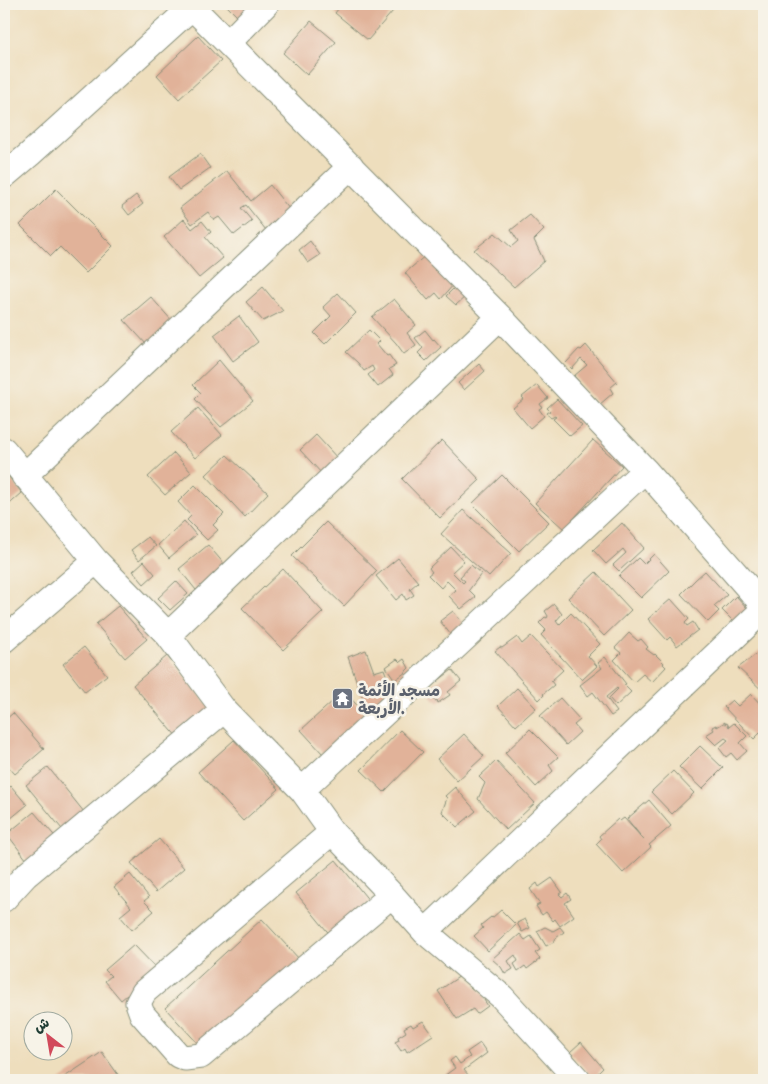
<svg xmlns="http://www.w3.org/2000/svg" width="768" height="1084" viewBox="0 0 768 1084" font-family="'Indie Flower','Playpen Sans Arabic',sans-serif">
<rect width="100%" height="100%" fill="#f7f3e8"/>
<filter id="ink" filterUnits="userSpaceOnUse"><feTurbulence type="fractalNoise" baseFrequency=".02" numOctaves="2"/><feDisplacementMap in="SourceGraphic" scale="10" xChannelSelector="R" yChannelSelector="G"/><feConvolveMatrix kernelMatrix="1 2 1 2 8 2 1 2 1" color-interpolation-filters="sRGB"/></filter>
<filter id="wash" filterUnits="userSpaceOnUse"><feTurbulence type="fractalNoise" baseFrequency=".0096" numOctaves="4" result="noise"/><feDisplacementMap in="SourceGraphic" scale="20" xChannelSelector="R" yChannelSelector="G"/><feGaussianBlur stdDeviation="1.12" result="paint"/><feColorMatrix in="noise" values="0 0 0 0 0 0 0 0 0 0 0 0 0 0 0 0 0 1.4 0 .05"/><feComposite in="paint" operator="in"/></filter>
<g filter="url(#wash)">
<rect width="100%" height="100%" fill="#eedebd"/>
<g id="blocks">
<path fill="#e1b299" d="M225 4H260L243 22Z
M342 4H399L368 40 335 13Z
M311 21 336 42 307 75 283 53Z
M198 36 221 61 179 99 157 75Z
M200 154 210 168 179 190 169 177Z
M227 171 251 201 270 185 290 210 266 230 246 205 241 208 252 221 234 235 219 217 214 220 208 212 192 224 180 208Z
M56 189 113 246 86 273 60 247 51 256 20 225Z
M136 195 143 204 129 215 122 206Z
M530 215 544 230 534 240 544 261 514 287 474 250 495 233 511 247 518 241 511 230Z
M184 219 192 229 202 221 211 232 205 237 223 258 199 278 164 237Z
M310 241 320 255 308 263 299 250Z
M426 255 454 284 441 299 436 293 428 300 405 273Z
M263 287 283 311 263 321 246 302Z
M455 287 465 297 456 305 446 296Z
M338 293 356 313 325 344 314 333 331 316 323 307Z
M151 297 173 322 147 345 124 320Z
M394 299 416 325 407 333 416 345 404 354 396 343 372 317Z
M239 316 258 342 233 361 214 335Z
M369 330 380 341 377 344 387 356 389 355 396 365 389 369 393 375 378 387 368 375 374 370 372 366 364 371 358 363 346 352Z
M425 330 433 340 434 339 441 347 426 361 418 353 423 348 415 338Z
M586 345 617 382 610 388 613 393 599 405 574 376 587 365 581 359 572 369 566 363 579 349 581 350Z
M219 360 253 401 221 427 195 399 201 393 193 385Z
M479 364 485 371 464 390 458 383Z
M537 385 548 398 540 404 542 407 539 409 544 416 530 428 513 408 524 399 522 397Z
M557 399 582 426 570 436 553 419 556 417 555 416 551 418 547 413 550 411 547 408Z
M198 408 222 435 195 458 171 432Z
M316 435 339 460 323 475 300 450Z
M442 440 480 480 440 518 402 479Z
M593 440 622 466 564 529 535 503Z
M174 453 191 472 165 495 148 477Z
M227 455 268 493 245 517 206 475Z
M4 471 22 493 4 509Z
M502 475 549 522 519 551 472 504Z
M195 485 224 514 213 525 218 530 207 540 187 520 191 516 178 502Z
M463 510 511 553 489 577 441 534Z
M184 521 196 535 169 558 158 545Z
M326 522 377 571 344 606 292 556Z
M622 523 644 548 619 571 613 565 626 553 623 549 606 564 593 550Z
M148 537 156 546 139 560 131 550Z
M208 545 225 565 196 590 179 569Z
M451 547 464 561 452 572 463 583 465 581 460 577 471 565 481 574 469 590 476 597 461 609 449 596 456 590 447 581 441 588 428 575 432 572 429 568Z
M654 554 669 571 641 598 619 576 638 558 644 564Z
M398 558 418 582 410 589 414 595 406 600 403 594 396 600 376 576Z
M144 561 155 574 144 584 133 571Z
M283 569 323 612 283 650 242 608Z
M705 571 727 595 714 606 719 611 708 622 681 594 696 579Z
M596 572 631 610 604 636 568 598Z
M176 581 188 594 170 610 158 598Z
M736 596 748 609 734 622 722 610Z
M671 599 689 619 685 623 687 626 693 622 698 630 677 646 670 637 667 640 648 619Z
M554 604 562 614 556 621 559 625 571 613 600 644 588 656 597 666 582 680 541 635 546 630 539 623 545 617 547 618 548 616 545 611Z
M118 606 147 639 125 658 96 624Z
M453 611 464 625 451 635 440 621Z
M629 633 638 641 641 639 648 647 646 649 654 655 655 654 664 663 663 664 666 667 652 682 643 674 634 682 614 660 621 653 615 648Z
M531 636 563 670 551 681 554 685 543 694 544 695 539 700 495 651 500 647 502 648 517 637 522 644Z
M84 647 107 675 85 692 63 664Z
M764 648V692L738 668Z
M366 650 374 672 384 669 395 698 366 708 348 657Z
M167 656 212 710 178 738 133 685Z
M605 657 626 684 624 685 631 692 616 706 609 698 618 689 617 688 606 697 617 712 611 716 593 692 588 696 580 685 602 668 598 663Z
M397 659 400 662 404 659 409 668 406 671V672L395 680 386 667Z
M452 670 461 681 448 692 450 695 438 703 437 700 435 701 426 690Z
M517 688 536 708 516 726 498 706Z
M344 691 366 715 323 754 301 730Z
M751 694 764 708V737L760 733 754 739 724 707 732 700 738 706Z
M560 698 580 720 574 725 580 732 566 745 540 716Z
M13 713 44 749 15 774 4 762V721Z
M725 722V724L727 723 729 727 734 723 747 736 740 743 747 751 737 760 731 753 726 757 719 748 728 740 725 738 716 745 706 735 714 730 712 727 716 725 717 727Z
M530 729 558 757 549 765 553 771 536 787 505 753Z
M400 730 423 752 384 792 361 770Z
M464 734 484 756 457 781 437 759Z
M234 740 279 789 243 821 198 772Z
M700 746 723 768 702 789 679 767Z
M496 761 535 803 506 830 478 799 485 783 479 777Z
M48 767 88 817 66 834 26 785Z
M673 771 694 793 672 814 651 792Z
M11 786 27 805 4 824V792Z
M455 787 476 811 457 827 442 812 447 798 445 796Z
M649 800 671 826 649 845 651 847 623 873 596 844 601 839 599 836 618 819 620 821 624 818 644 840 627 819Z
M34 812 59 841 30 864 7 834Z
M159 839 184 868 156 892 131 863Z
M336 860 370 902 331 936 296 893Z
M130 874 149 897 144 901 154 911 132 930 120 916 131 907 114 887Z
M552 878 562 892 559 894 562 897 567 893 571 899 565 903 574 916 560 926 555 919 553 921 546 912 542 915 536 906 540 904 530 889 537 883 539 887Z
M501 910 516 925 488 951 474 936 483 928 481 925 491 917 492 918Z
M262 919 301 961 204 1050 165 1008Z
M525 919 530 928 522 932 517 923Z
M545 927 553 931 560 927 564 932 556 938 554 942 546 946 537 931Z
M520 934 525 940 531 936 540 950 535 953 540 959 527 969 525 966 518 971 514 964 518 961 515 955 508 961 513 969 505 974 501 967 492 959Z
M134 945 160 972 130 998 127 995 121 1000 105 981 111 976 105 970Z
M463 974 486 997 484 1000 488 1006 477 1014 473 1009 457 1019 438 991Z
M423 1021 433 1035 407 1052 405 1048 401 1051 395 1042 399 1040 398 1037 406 1032 404 1028 411 1024 413 1027Z
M581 1042 603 1068 593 1078 570 1052Z
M480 1043 487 1053 464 1070 469 1076 463 1080H447L444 1076 455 1068 450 1061 455 1057 460 1064 470 1057 467 1052Z
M102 1052 119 1076 112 1080H60Z"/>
</g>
</g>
<g filter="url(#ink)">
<use href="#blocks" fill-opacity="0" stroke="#868e78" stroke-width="1"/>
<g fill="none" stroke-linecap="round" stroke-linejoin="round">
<defs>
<path id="minor" d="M189 4 500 317 645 470 764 606
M228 43 266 4
M4 176 30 154 192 7
M4 450 96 561 168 635 224 710 302 790 332 832 392 895 425 932 502 997 578 1080
M24 476 351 166
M168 635 500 317
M4 640 96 561
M302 790 645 470
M332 832 144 992 138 1003 142 1014 178 1055 185 1058 201 1056 392 895
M4 899 25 876 224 710
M425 932 764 609"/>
</defs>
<use href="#minor" stroke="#868e78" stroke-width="27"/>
<use href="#minor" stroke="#fff" stroke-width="25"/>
</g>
</g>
<defs>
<symbol id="temple-square" viewBox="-11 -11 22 22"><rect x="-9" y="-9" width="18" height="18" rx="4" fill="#6b7280" stroke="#f7f3e8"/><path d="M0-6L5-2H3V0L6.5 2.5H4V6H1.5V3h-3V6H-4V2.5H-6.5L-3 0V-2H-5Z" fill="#fff"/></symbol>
</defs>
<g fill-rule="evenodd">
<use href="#temple-square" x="330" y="686" width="25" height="25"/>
</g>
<g text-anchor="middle" stroke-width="5" stroke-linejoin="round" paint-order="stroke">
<g font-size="16" font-weight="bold" fill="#5b616d" stroke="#f7f3e8" text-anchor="start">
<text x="358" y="696">مسجد الأئمة<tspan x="358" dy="18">الأربعة.</tspan></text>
</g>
</g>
<rect width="768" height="1084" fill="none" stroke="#f7f3e8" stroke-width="20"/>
<g transform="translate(48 1036) rotate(329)"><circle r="24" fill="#f7f3e8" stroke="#a1aaa0"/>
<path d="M0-4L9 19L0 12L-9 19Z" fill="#d1495b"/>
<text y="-8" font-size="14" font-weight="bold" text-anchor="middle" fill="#1f3d34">ش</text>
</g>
</svg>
